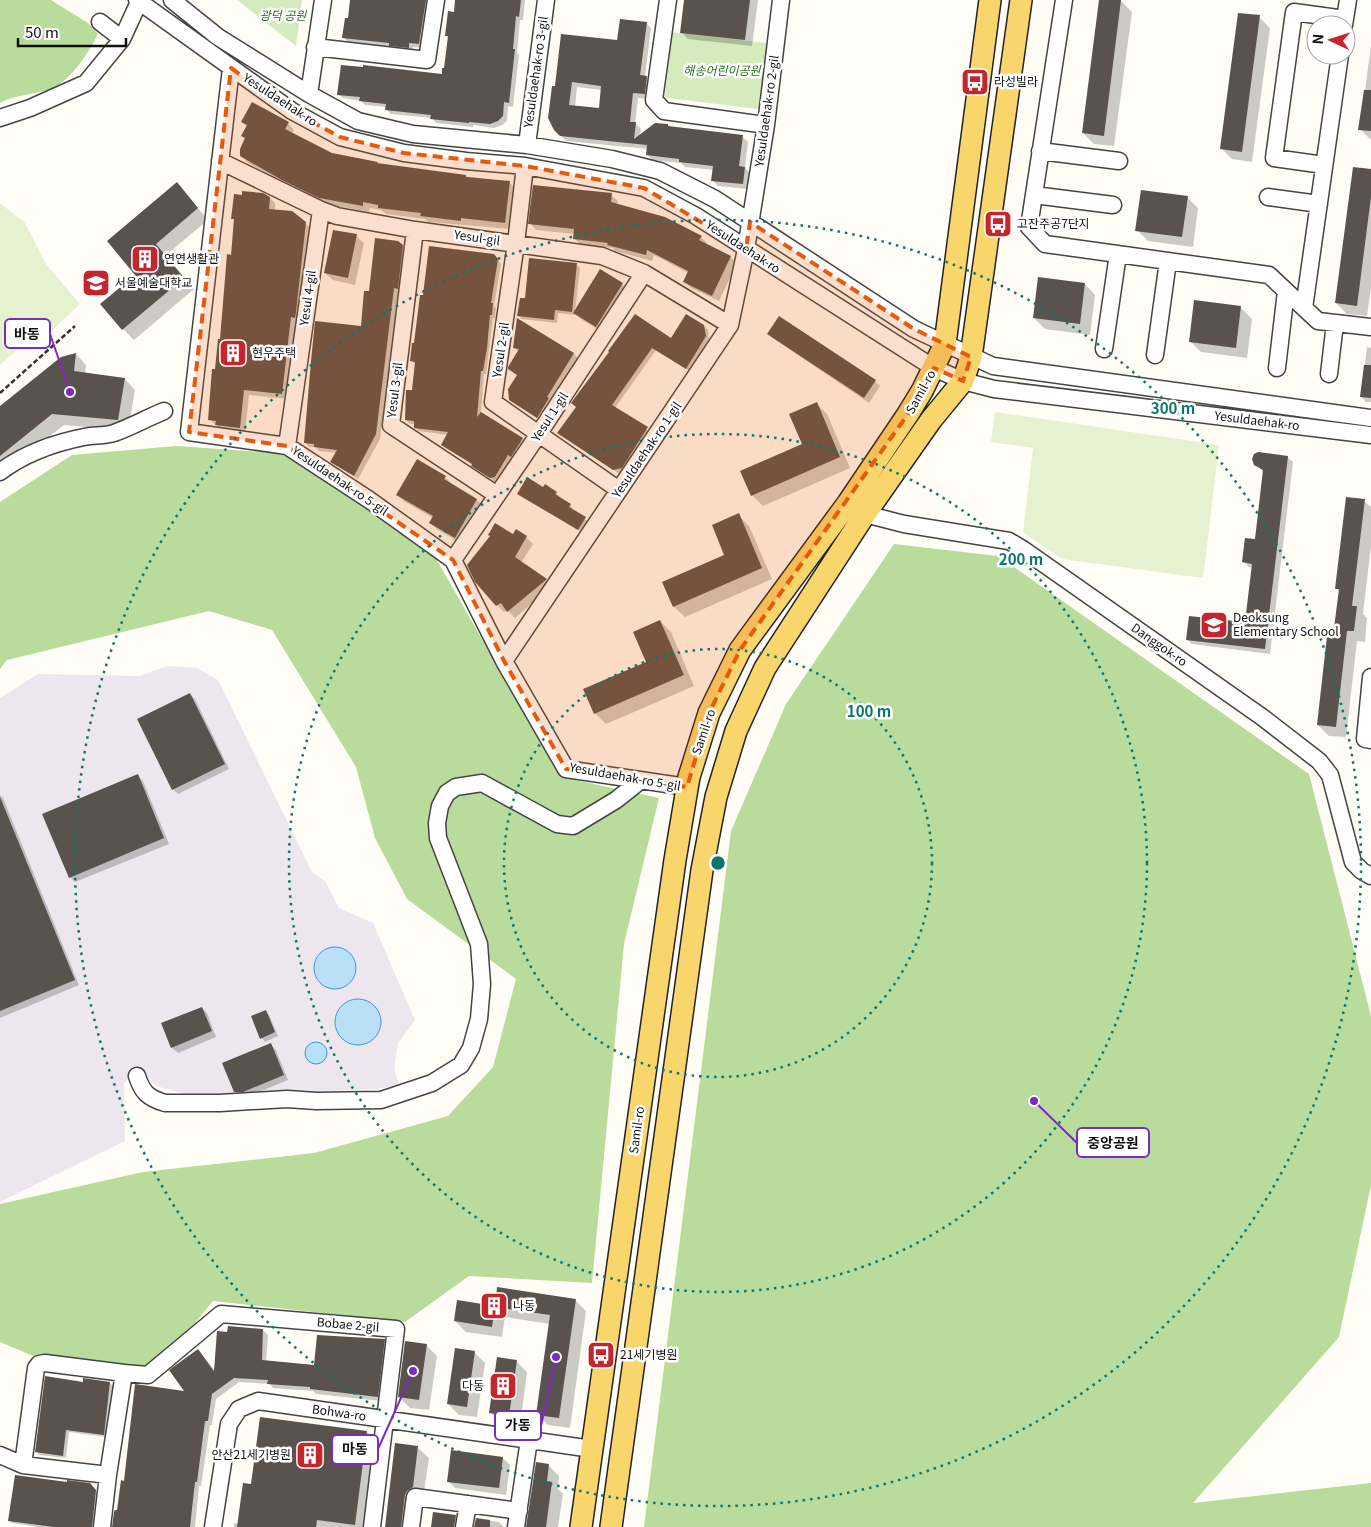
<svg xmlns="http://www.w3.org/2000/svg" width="1371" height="1527" viewBox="0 0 1371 1527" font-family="Georgia,'Noto Sans KR',serif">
<rect width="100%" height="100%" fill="#fffdf5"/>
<path fill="#eee6ef" d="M168 666 197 668 218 680 312 872 325 881 339 908 373 923 415 1020 398 1043 394 1068 399 1085 377 1089 219 1096 185 1094 156 1086 138 1069 124 1083 125 1141 0 1202V698L38 674 140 676Z"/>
<path fill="#d5ebbd" d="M237 0H302L296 46Z
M672 32 767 43 760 107 758 109 667 98 665 96Z"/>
<path fill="#b9dc9c" d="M0 0H51L88 23 98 34C89 52 72 79 53 88 36 95 16 94 0 103Z
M176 446 291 454 435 557 561 777 659 798 624 944 592 1283 469 1276 405 1322 213 1301 158 1368 33 1356 0 1342V1204L143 1172 314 1153 448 1116 493 1067 516 979 407 899 375 838 356 767 272 630 209 611 7 660 0 669V502L72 455Z
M894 544 998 556 1309 774 1371 1016V1185L1339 1337 1193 1503 1371 1483V1527H644L731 831 786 704Z"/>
<path fill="#e6f2cf" d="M0 203 25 223 46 264 80 304 32 349 20 347 0 365Z
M995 412 1219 445 1203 578 1062 559 1023 532 1033 448 991 442Z"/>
<path fill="#b9e0f7" stroke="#3f96cf" d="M314 968a21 21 0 1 1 42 0a21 21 0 1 1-42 0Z
M335 1022a23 23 0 1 1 46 0a23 23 0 1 1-46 0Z
M305 1053a11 11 0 1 1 22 0a11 11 0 1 1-22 0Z"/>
<path fill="#0003" fill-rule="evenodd" d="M351 0H428L423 48 413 47 412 51 394 49 392 47 348 42 344 38 349 19Z
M456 0H525L523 20H520L517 53 519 55 513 107 508 106 507 121 502 125 494 128 473 125V127L436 123 432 118 391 114 386 109 387 107 365 105 361 101 343 98 339 94 443 75 445 70 449 38 446 36 455 13Z
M685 0H758L752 46 688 39 681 32Z
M1100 0 1121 1 1132 12 1114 146 1094 144 1083 133Z
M1259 17 1270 28 1252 162 1232 159 1221 148Z
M646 23 651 28 645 77 652 82 650 99 638 98 635 123 641 129 640 136 668 126 670 127 742 136 748 142 745 168 750 173 748 189 718 186 712 180 714 170 685 167 681 163 653 160 647 155 648 149 566 141 555 129 553 87ZM577 87 602 90 600 110 575 107Z
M1371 45V140L1360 129Z
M242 122 288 123 294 130 292 134 332 154 377 163 379 165 509 182 516 189 511 229 428 222 425 219 386 214 381 210 370 208 369 212 327 204 290 186 248 163 241 156 246 139 243 136 248 127Z
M1371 171V288L1367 316 1347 314 1336 303Z
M187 195 208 220 166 255 194 289 134 340 123 329 136 275 108 241Z
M611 195 618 201 617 205 701 237 707 243 706 245 730 257 737 263 719 301 691 288 684 281 688 273 654 255 652 261 615 251 613 248 581 245 574 238 575 234 536 230 530 223Z
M1187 197 1198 208 1193 247 1148 241 1137 230Z
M270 198 275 203V211L305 223 311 229 301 323 296 322 288 399 249 395 245 433 222 430 210 420 232 256 235 221 233 218Z
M356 236 364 243 355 285 333 280 325 273Z
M397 242 407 251 401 292H398L380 439 358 479 332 462 337 453 319 451 316 447H309L305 442 362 327 370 293Z
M498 260 501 264 494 306 496 308 495 318H493L486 374H484L481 413 526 443 515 460 512 458 498 481H494L476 469 473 465 442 444 448 435 419 431 415 427V424H410L406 420 413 392 416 365 412 361Z
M577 265 580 268 575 312 622 284 629 291 604 333 582 320 575 313V315L558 313 557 323 522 319 519 316 526 300Z
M1085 284 1095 295 1090 335 1045 329 1034 318Z
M1195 302 1241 308 1252 319 1247 358 1201 352 1190 341Z
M635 315 671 340 704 326 708 330 709 340 690 371 656 350 615 408 650 432 625 471 618 473 563 436 577 407Z
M518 320 574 354 578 358 542 421 511 400 518 376 509 369 519 352 514 348Z
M769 334 875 381 880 386 869 403 774 339Z
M1367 347 1371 348V402H1366L1361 396Z
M76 354 86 365 85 374 125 379 135 390 128 431 64 425 4 472 0 469V408Z
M816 403 827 414 850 468 763 506 752 495 804 444Z
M1287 457 1293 462 1270 654 1192 644 1187 639 1246 624 1253 568 1249 567 1244 562 1256 540 1264 472 1255 464Z
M445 477 452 484 451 485 477 500 484 507 462 544 438 530 431 523 433 518 405 502 398 495Z
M556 492 559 496 558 498 570 505 573 509 572 510 589 522 582 532 518 493Z
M1364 501 1371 507V546L1363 614 1367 618 1365 642 1357 641 1346 737 1329 736 1318 725 1335 629 1340 592 1336 588Z
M738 515 749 526 772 579 685 617 674 607 726 556Z
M514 536 526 537 533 544 521 563 546 580 552 586 515 618 507 610 504 612 497 605 491 537Z
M660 621 671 632 694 686 606 724 595 713 648 662Z
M190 694 195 699 229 769 178 794 173 789Z
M138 776 143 781 169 844 75 882 70 877Z
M0 795 3 798 79 985 0 1018Z
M202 1008 207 1013 216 1037 178 1053 172 1048 163 1024Z
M265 1011 269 1015 278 1036 265 1042 262 1038 252 1017Z
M271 1045 276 1050 288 1080 249 1096 241 1097 235 1091Z
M498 1289 575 1300 586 1311 570 1428 548 1425 537 1414 550 1324 505 1317 502 1337 466 1332 455 1321 458 1302 496 1307Z
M263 1330 268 1335 266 1362 316 1366 384 1340 389 1345 382 1401 316 1394 313 1391 273 1388 270 1384 239 1382 216 1399 212 1425H210L201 1486H199L195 1527H113L125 1482 187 1393 215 1373 228 1333Z
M426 1345 437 1356 429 1410 410 1408 399 1397Z
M474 1352 485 1363 477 1417 459 1415 448 1404Z
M516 1361 527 1372 520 1426 501 1423 490 1412Z
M84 1383H110L113 1386 107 1437 69 1432 66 1458 39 1455 36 1451Z
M367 1432 376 1441 364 1527H234V1523L239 1524 252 1486Z
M418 1448 429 1458 423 1498 413 1527H386Z
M452 1451 503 1458 510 1465 506 1495 455 1488 448 1481Z
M548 1465 559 1476 558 1489 563 1494 558 1527H527Z
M94 1488 99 1494 96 1527H38L12 1523 9 1520Z
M455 1516 466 1527H433Z
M477 1519 499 1522 504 1527H475Z"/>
<path fill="#5a524d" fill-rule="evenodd" d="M350 0H426L419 44 409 43V48L389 46V43L342 38 345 18H348Z
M455 0H521L519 17 516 16 513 49H515L509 103 504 102 503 116 498 121 490 124 469 122V123L430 119 431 115 385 110 386 104 359 101 360 97 337 95 341 65 363 67V65L442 74V68H444L448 36H445L448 11 454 12Z
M684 0H750L745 40 680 33Z
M1099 0H1121L1104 136 1082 133Z
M1238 13 1260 15 1242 152 1220 149Z
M620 19 647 22 640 75 647 76 645 94 633 93 630 122H636L634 139 655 123 668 124V126L743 135 739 166 745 167 743 184 711 181 713 166 679 162V159L646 155 647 145 560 136 554 130 548 118 552 86H555L561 34 617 40ZM572 82 601 86 599 108 569 105Z
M1364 90H1371V131L1358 130Z
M252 102 289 122 285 129 332 153 378 162 377 163 466 175V177L510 181 505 223 461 218V221L420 216 421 213 378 208V205L363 202V206L319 198 282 180 240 156V149L245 138 241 136 247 125 241 122Z
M1353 167 1371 169V197L1357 306 1335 303Z
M177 182 198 208 156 244 184 278 122 330 100 304 135 275 107 241Z
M533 185 612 193 611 202 665 217 702 236 699 240 731 256 712 296 683 282 688 271 647 250 646 255 607 245 608 243 573 239 574 229 528 224Z
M1141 190 1188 196 1182 237 1135 231Z
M242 191 263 193 270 197 269 209 292 211 306 222 296 312 295 318 291 317 282 394 244 390 240 428 215 425 216 421 208 420 212 369H215L218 339H220L227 254 231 255 234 219H231L234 194 242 195Z
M333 230 357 234 348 278 324 273Z
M375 238 398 241 403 245 398 289 394 288 376 434 354 476 330 462 337 450 314 447V444L304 443 311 361 315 321 361 326 364 291H369Z
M429 246 494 254 498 259 491 303H493L492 315H490L487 348 483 371H481L477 417 481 412 523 438 511 457 508 455 495 477 490 478 471 466 472 464 441 445 448 432 414 428V421L405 420 406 390H412L415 362 410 361 412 343H414L420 295H423Z
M529 258 577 263 572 312 555 310 554 320 517 316 520 298H525Z
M600 269 623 283 596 327 573 313Z
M1038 277 1085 283 1080 324 1033 318Z
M1194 300 1241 306 1236 348 1189 342Z
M635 314 671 338 686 314 704 325 706 336 686 369 652 348 612 405 648 427 622 468 613 470 557 433 576 407 571 403 609 352 608 351Z
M779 316 876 380 864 398 767 334Z
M517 318 574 353 547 397 549 398 537 418 509 400 508 389 517 375 508 369V367L519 349 513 348Z
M76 353 74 371 125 378 118 420 52 414 0 456V406L61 357Z
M1364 365H1371V398L1360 397Z
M817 402 840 457 751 496 740 471 802 444 789 414Z
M1258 452 1288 456 1265 649 1186 640 1189 616 1245 622 1252 564 1242 562 1245 538 1255 539 1263 470 1254 465 1252 459 1254 454Z
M417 459 446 476 444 479 477 499 455 538 429 523 433 516 396 495Z
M527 477 543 487 545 484 557 492 555 494 571 504 569 507 586 517 578 530 517 494Z
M1346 497 1365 499 1352 606H1357L1354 631H1347L1336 727 1317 725 1328 627 1334 628 1339 589H1335Z
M739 513 762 568 673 607 662 582 724 555 712 525Z
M495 523 513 534 516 529 527 536 515 557 547 579 507 612 501 603 496 606 475 582 467 565 490 536 488 535Z
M660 620 684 675 594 714 583 689 646 662 633 632Z
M190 693 225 764 172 790 137 719Z
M138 774 164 838 69 878 42 814Z
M0 797 75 980 0 1011Z
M202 1007 212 1031 171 1048 161 1023Z
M266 1010 275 1032 260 1039 251 1016Z
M271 1043 284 1075 243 1092H234L222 1063Z
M497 1287 576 1299 559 1418 536 1415 550 1315 495 1307 492 1327 454 1321 457 1300 495 1306Z
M228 1326 263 1329 262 1360 314 1365 317 1335 385 1339 378 1397 310 1389V1387L267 1384 268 1380 234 1378 212 1394 208 1421H205L197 1482H195L190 1527H112L114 1512 115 1510H117L121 1480 124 1481 135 1384 184 1391 169 1370 198 1349 214 1371 217 1331 227 1332Z
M405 1341 427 1344 419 1400 398 1397Z
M455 1348 475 1351 467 1407 447 1404Z
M497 1357 517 1360 509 1416 489 1413Z
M45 1376 83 1382V1378L110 1382 104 1435 66 1430 63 1456 35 1452Z
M260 1417 367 1431 355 1525 317 1520 316 1527H237L243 1483 251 1484Z
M395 1443 418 1446 413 1487 407 1491 405 1495 401 1527H385Z
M451 1450 503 1457 499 1488 447 1482Z
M536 1462 549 1464 547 1481 552 1482 546 1527H526Z
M15 1475 67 1482V1480L90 1483 96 1490 92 1527H54L8 1521Z
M433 1512 456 1515 454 1527H431Z
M476 1518 490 1520V1527H474Z"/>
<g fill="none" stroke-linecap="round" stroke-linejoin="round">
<defs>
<path id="minor" d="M137 0 292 111 340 137 404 153 466 161 525 166 644 188 696 216 934 368 963 381 994 389 1371 435
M172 0 218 37 309 94 358 121 413 134 527 145 612 159 660 171 715 199 914 329 993 366 1371 418
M668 0 654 100 664 111 766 125
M1064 0 1029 227 1045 244 1269 275 1318 321 1371 327
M100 22 122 39
M1344 25 1348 0
M315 47 427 60 436 0
M231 68 189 432 287 446 368 499 453 560 504 661 566 769 687 787
M309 94 323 0
M0 118 30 108 86 83 122 39 139 2
M527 145 546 0
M1040 151 1119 161
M220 161 321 210 337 216 415 230 602 256 644 273 730 325
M1324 165 1274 158 1294 12 1345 19
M525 166 516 243 493 402 619 490
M1034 195 1113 205
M1268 197 1319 204
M415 230 391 425 497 495
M1304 308 1340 55
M1104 349 1118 254
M1155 355 1168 261
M1277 368 1286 291
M1329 374 1335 323
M287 446 321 210
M0 472C25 453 54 443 84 437 94 435 105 436 114 433 131 427 147 418 164 411
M865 514 904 524 1009 541 1024 550 1262 717 1319 761 1330 775 1353 862 1362 871 1371 876
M453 560 538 435 644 273
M504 661 730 325 746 249 766 125 781 0
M1371 677 1365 739 1371 740
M137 1076C142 1092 148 1098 165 1103H220L287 1099 316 1101 381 1100 432 1083 461 1065 471 1048 479 1019 482 984 479 944 438 838 437 823 440 806 447 793 456 787 482 783 557 824 573 826 616 800 640 781
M0 1455 23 1465
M108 1475 23 1465 36 1368 39 1364 45 1363 124 1373
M102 1527 108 1475 124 1373 148 1375 221 1314 396 1329 372 1527
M213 1527 229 1424 239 1409 258 1401 592 1449
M411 1527 415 1497 519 1511
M464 1527 468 1504
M516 1527 529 1440"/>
<path id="major" d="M581 1527 675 860 689 777 709 713 740 650 848 503 908 414 922 391 945 344 990 0
M611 1527 702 870 716 797 736 731 765 668 865 514 931 420 963 381 971 357 1021 0"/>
</defs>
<use href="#minor" stroke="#444" stroke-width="19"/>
<use href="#major" stroke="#222" stroke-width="24"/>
<path stroke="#333" stroke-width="2.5" stroke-dasharray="5 2.5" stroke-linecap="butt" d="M0 393 75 326"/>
<use href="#minor" stroke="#fff" stroke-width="16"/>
<use href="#major" stroke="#f9d66b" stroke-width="21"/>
</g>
<path fill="#e8590c" fill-opacity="0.2" stroke="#e8590c" stroke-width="4" stroke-dasharray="10 6" stroke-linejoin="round" d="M231 68 292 111 340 137 404 153 525 166 644 188 746 249 750 222 914 329 971 357 963 381 934 368 908 414 740 650 709 713 687 787 566 769 504 661 453 560 287 446 189 432Z"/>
<g fill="none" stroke="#0f766e" stroke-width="2.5" stroke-dasharray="2.5 5">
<circle cx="718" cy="863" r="214"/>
<circle cx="718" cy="863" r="429"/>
<circle cx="718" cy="863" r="643"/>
</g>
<defs>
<symbol id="bus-square" viewBox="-11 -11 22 22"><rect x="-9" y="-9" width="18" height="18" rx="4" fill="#c4262e" stroke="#fff"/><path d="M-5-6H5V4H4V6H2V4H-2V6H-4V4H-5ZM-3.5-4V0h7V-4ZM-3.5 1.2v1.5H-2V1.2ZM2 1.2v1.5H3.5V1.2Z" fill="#fff"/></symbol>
<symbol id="building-square" viewBox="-11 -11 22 22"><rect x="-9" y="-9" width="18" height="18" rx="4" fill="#c4262e" stroke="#fff"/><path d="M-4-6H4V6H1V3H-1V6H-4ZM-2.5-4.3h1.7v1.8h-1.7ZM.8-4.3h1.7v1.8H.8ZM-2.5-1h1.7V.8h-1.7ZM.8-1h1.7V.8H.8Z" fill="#fff"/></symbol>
<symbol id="university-square" viewBox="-11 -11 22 22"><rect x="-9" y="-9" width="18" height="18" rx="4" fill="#c4262e" stroke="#fff"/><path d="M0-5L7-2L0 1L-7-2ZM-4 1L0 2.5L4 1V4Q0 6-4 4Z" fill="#fff"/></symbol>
<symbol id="school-square" viewBox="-11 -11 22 22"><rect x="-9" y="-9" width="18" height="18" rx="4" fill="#c4262e" stroke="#fff"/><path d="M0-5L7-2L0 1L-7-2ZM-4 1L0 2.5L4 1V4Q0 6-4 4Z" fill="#fff"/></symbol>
</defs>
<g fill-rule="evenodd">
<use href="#bus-square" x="959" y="66" width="32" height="32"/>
<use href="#bus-square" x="982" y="208" width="32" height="32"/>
<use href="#building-square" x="129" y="243" width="32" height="32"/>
<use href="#university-square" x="80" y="267" width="32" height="32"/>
<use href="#building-square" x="217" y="337" width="32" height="32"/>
<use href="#school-square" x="1198" y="609" width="32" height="32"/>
<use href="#building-square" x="478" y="1290" width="32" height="32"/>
<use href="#bus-square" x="585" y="1339" width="32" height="32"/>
<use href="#building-square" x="487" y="1370" width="32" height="32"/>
<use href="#building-square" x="294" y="1439" width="32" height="32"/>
</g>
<g text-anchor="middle" stroke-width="5" stroke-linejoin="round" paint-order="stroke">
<g font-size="12" font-style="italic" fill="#2f6b1f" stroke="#fff">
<text x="283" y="20">광덕 공원</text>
<text x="722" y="75">해송어린이공원</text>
</g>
<g font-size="12" fill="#111" stroke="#fff">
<text transform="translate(536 72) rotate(-82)" y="4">Yesuldaehak-ro 3-gil</text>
<text transform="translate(280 100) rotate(33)" y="4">Yesuldaehak-ro</text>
<text transform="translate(767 111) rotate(-82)" y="4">Yesuldaehak-ro 2-gil</text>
<text transform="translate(477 238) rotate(8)" y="4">Yesul-gil</text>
<text transform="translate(743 247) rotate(33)" y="4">Yesuldaehak-ro</text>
<text transform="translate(308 298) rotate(-82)" y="4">Yesul 4-gil</text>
<text transform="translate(501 350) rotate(-82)" y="4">Yesul 2-gil</text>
<text transform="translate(395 390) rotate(-83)" y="4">Yesul 3-gil</text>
<text transform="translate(921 392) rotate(-61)" y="4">Samil-ro</text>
<text transform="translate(550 417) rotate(-57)" y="4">Yesul 1-gil</text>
<text transform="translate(1257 421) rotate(7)" y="4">Yesuldaehak-ro</text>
<text transform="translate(647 450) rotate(-56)" y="4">Yesuldaehak-ro 1-gil</text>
<text transform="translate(340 481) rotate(34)" y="4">Yesuldaehak-ro 5-gil</text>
<text transform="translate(1159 645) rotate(35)" y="4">Danggok-ro</text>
<text transform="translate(704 732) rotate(-71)" y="4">Samil-ro</text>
<text transform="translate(625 777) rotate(10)" y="4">Yesuldaehak-ro 5-gil</text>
<text transform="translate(637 1130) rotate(-82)" y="4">Samil-ro</text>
<text transform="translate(348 1325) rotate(5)" y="4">Bobae 2-gil</text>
<text transform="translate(339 1413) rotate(8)" y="4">Bohwa-ro</text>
</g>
<g font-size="12" fill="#111" stroke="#fff" text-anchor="start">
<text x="994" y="86">라성빌라</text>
<text x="1017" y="228">고잔주공7단지</text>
<text x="164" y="263">연연생활관</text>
<text x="115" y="287">서울예술대학교</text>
<text x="252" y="357">현우주택</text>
<text x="1233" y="622">Deoksung<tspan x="1233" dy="14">Elementary School</tspan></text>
<text x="513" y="1310">나동</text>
<text x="620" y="1359">21세기병원</text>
<text x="484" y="1390" text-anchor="end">다동</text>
<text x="291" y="1459" text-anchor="end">안산21세기병원</text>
</g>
</g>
<circle cx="718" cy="863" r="8" fill="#0f766e" stroke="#fff" stroke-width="2.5"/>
<g font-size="15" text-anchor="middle" font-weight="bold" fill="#0f766e" stroke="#fff" stroke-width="5" stroke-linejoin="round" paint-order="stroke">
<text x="1173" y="414">300 m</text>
<text x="1021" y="565">200 m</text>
<text x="869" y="717">100 m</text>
</g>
<path fill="none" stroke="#7b2cbf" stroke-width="2" d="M70 392L50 334M1034 1101L1077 1143M556 1357L541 1426M413 1371L378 1449"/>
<g fill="#7b2cbf" stroke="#fff" stroke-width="2">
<circle cx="70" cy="392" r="5"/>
<circle cx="1034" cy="1101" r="5"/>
<circle cx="556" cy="1357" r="5"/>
<circle cx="413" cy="1371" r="5"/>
</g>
<g fill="#fff" stroke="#7b2cbf" stroke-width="2">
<rect x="5" y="319" width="45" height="29" rx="5"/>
<rect x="1077" y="1128" width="72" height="29" rx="5"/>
<rect x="495" y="1411" width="46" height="29" rx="5"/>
<rect x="332" y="1435" width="46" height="29" rx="5"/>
</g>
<g font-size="14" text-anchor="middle" font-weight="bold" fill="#111">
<text x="27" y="339">바동</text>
<text x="1113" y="1148">중앙공원</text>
<text x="518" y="1430">가동</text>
<text x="355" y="1454">마동</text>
</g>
<g transform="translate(1331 40) rotate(274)"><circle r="24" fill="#ffffff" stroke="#a0a0a0"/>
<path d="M0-4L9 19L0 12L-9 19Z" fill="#c4262e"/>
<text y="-8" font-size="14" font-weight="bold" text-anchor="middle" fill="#111111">N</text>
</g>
<path d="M18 38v8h108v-8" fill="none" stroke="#111111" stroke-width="2.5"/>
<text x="25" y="38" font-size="15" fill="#111111" stroke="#ffffff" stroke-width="4" paint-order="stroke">50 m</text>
</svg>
